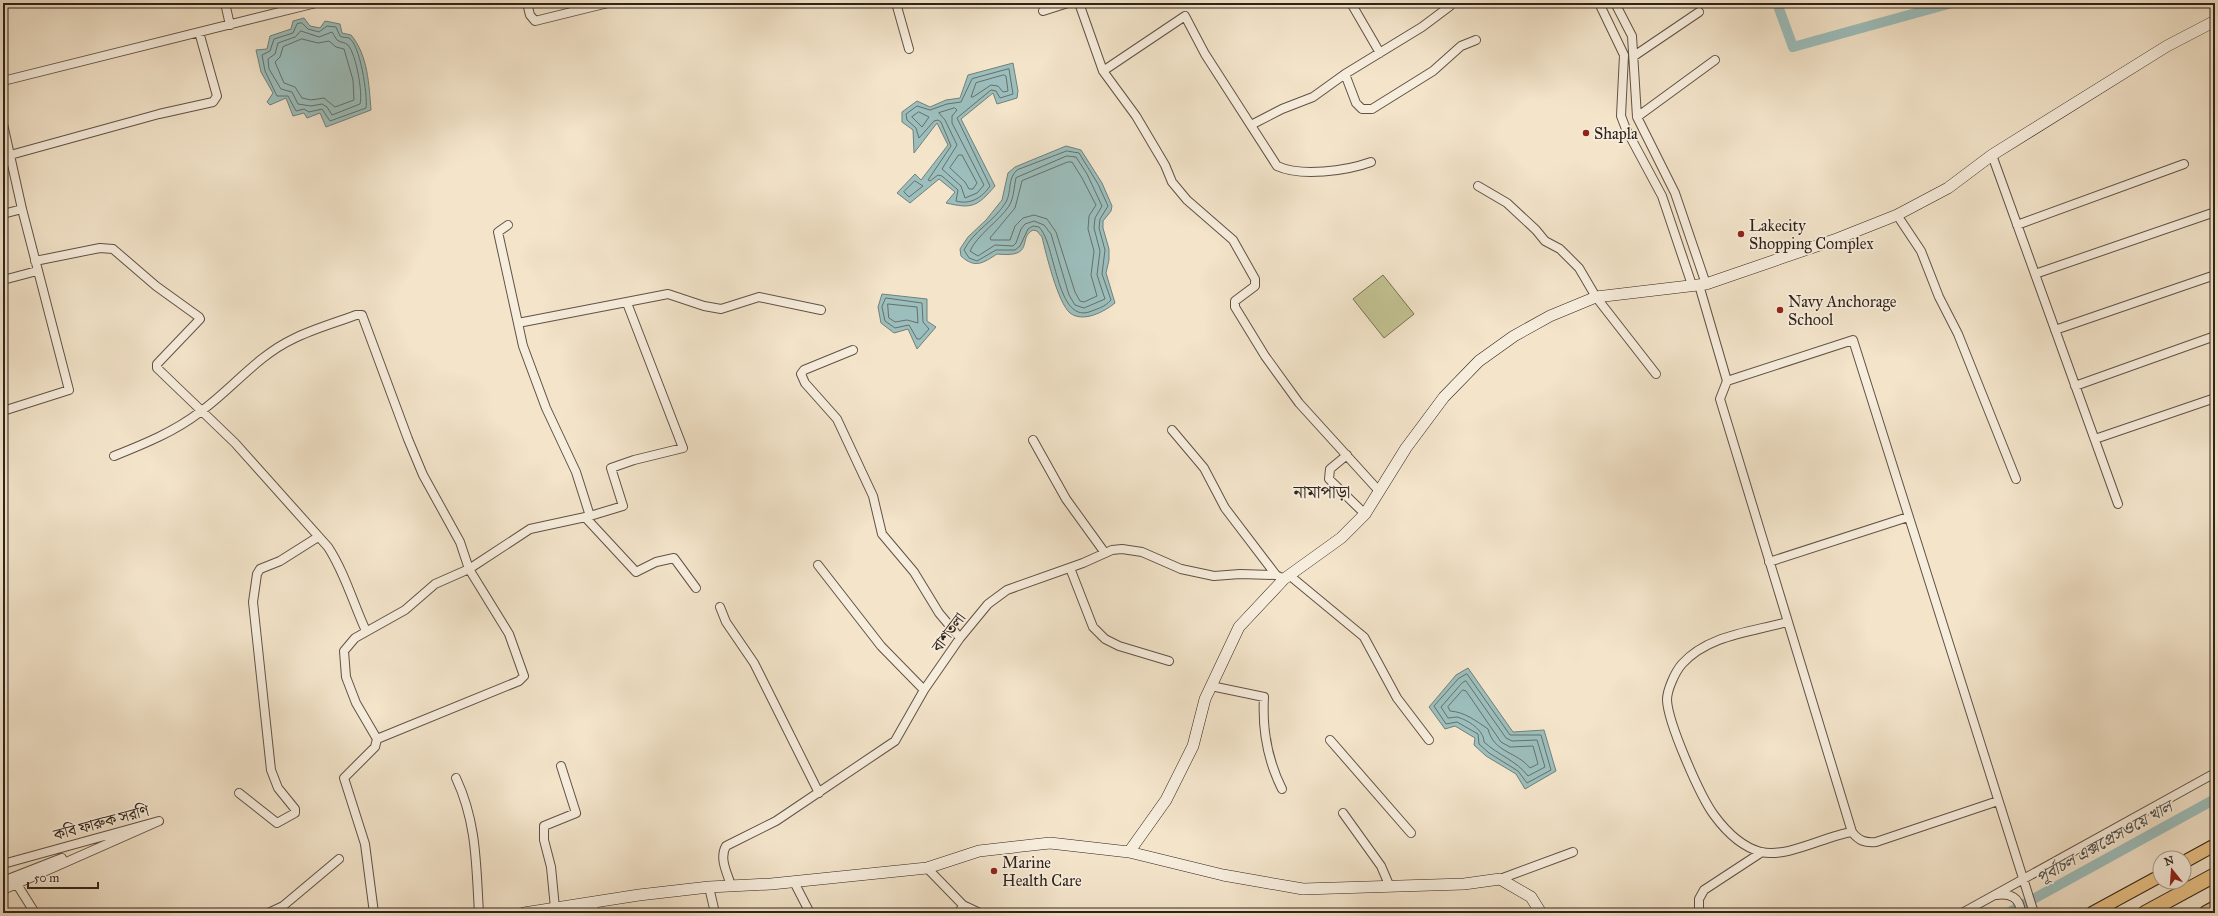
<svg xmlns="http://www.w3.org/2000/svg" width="2218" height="916" viewBox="0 0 2218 916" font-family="'IM FELL Great Primer','Noto Serif Bengali',serif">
<rect width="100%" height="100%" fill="#f3e4ca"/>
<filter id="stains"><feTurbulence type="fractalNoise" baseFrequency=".005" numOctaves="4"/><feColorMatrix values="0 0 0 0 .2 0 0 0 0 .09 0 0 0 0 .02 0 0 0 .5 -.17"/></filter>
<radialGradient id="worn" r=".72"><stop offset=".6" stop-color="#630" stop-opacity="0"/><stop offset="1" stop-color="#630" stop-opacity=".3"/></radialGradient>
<path fill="#c2c292" stroke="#787256" d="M1383 275 1414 314 1384 338 1353 299Z"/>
<path fill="#9cbebc" stroke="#70807b" d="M304 18 310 26 320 28 325 21 340 24 342 33 351 35C368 55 369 85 371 110L326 127 320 113 307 118 304 113 293 116 286 98 270 105 267 102 273 93 261 72 256 50 267 49 270 36 291 29 293 21Z
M1013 63 1018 91 1017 98 997 104 993 93 961 119 995 186C977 207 972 209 946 203L955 192 939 179 910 203 897 193 915 174 921 180 948 145 937 123 914 153 913 130 902 122V112L917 101 930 107 946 100 960 98 968 75Z
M1066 146 1081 150 1102 183 1112 206 1111 211 1103 221V228L1109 249V260L1106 273 1115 303C1104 312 1083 323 1070 313 1058 303 1046 254 1042 237L1037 231 1033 230C1017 238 1036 258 997 254 983 263 975 269 961 256L960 249 968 237 986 220 1002 200 1008 173 1015 167Z
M882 294 927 299V321L936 327 917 349 908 329 894 333 881 323 878 307Z
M1468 668 1513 732 1544 730 1556 771 1525 789 1516 774 1486 756 1474 745 1475 738 1455 726 1445 729 1429 707 1456 675Z"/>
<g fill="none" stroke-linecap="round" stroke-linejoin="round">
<path stroke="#66706a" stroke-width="1" d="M302 23 308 29 319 32 327 26 336 27 340 36C343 38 346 37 349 38 360 44 368 96 366 108L330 121 322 109 309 112 304 109 296 111 288 96H277L265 71 262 55 270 51 274 39 293 33 297 24Z
M301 31 319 37 332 32 337 40C341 43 345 42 348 45 356 54 363 93 360 104L332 115 327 107 322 104 311 106 298 104 292 92 281 89 269 69 268 59 275 54 278 43 295 37Z
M302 39 318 43 329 41 336 47 344 49 353 80 354 100 335 107 324 98 311 100 302 98 295 87 284 83 275 62 280 57 283 47Z
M1009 69 1013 94 1000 98 996 91 991 90 957 118 990 186C982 198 970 205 956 201L958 190 942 176 938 175 930 181 928 180 951 146 941 122 938 120 934 121 919 138 916 128 907 120 906 114 917 106 930 110 947 104 961 102 972 79Z
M1004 75 1006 76 1008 91 1003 92 998 86 991 85 973 97H971L976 83Z
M955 108 957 110 952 116V123L984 185 977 193 965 198 961 186 942 169 957 145 945 120 939 113Z
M919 112 929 117 922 127 912 117Z
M1067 151 1079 153 1098 184 1108 206 1100 219 1099 228 1105 250 1102 274 1111 300C1105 307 1097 309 1089 312 1056 322 1056 244 1039 227L1033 226 1028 229 1020 246 1015 250H996L977 261 969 258 964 250C973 231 995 221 1006 202 1012 191 1007 179 1017 170Z
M959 155H962L977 183 973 189H969L965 182 950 168Z
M1067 156 1076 157 1087 174 1102 206 1095 218 1094 228 1100 251 1097 275 1105 299 1084 308 1075 305 1069 295 1051 234 1044 225 1034 221 1025 224 1021 229 1016 243 1013 246 995 245 978 256 970 251C977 235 999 221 1009 206 1014 198 1014 186 1016 178Z
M1068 162H1072L1082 178 1096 205 1089 216 1088 229 1094 251 1091 275 1097 296 1084 302 1080 301 1075 292 1056 232 1047 219 1034 215 1023 218 1015 226 1010 240H991L990 238 1015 208 1022 181Z
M915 181 923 186 909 197 904 192Z
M886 298 922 303 923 322 929 329 920 339H917L909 325 895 328 885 321 882 307Z
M888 304 917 307 918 323 907 320 895 322 889 318Z
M1467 674 1510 735H1541L1551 770 1527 783 1518 771 1489 753 1479 744 1478 734 1457 722 1446 724 1434 706 1458 679Z
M1466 681 1506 738 1512 741 1537 740 1545 767 1528 776C1517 761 1498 755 1484 742 1484 730 1468 720 1457 717 1454 717 1451 718 1448 718L1441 707 1462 683Z
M1463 690 1466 691 1501 742 1510 747 1533 746 1538 764 1530 768C1516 751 1494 753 1488 729 1476 721 1465 712 1450 711L1448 707Z"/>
<path stroke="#9cbebc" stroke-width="10" d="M1777 3 1793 47 1952 3
M2214 3 2215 5
M2008 913 2215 799"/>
<defs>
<path id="street" d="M225 3 230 25
M527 3 530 15 535 21 608 3
M896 3 909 49
M1079 3 1103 71 1136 116 1165 165 1172 182 1187 200 1233 240 1255 279V286L1235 301V307L1265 356 1299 403 1379 491
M1351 3 1380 53
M1599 3 1624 55 1621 116 1626 129 1662 196 1692 285
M1615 3 1632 36 1637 117 1675 193 1706 284
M1043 11 1068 3
M1634 56 1699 12
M1103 71 1185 16 1205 54 1277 166C1301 177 1346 171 1371 162
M1345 74 1356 103 1362 109H1372L1433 71 1461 46 1476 40
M3 81 316 3
M1637 117 1715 60
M3 124 22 209 69 390 3 411
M1251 125 1282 109 1313 97 1345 74 1422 27 1450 6
M1992 155 2118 504
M3 157 159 114 213 102 217 96 199 32
M1478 186 1507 203 1536 230 1545 241 1560 249 1579 268 1596 297 1656 374
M3 214 22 209
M1897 215 1921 251 1939 297 1958 334 2016 479
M508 225 498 232 523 346 546 408 576 472 590 516
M2017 225 2184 164
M35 261 100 248 113 249 156 286 199 317 200 319 157 364V368L235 443 328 547C345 573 353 603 366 631
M2035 274 2215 212
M3 280 37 271
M1699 285 1727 381 1853 340 2034 913
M518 323 668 294 704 306 721 309 759 297 821 310
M2055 330 2215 275
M853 350 804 370 801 374 805 383 837 419 873 496 882 534 914 572 939 613 960 638
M1727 381 1720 399 1852 832C1859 841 1865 843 1876 842L1998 801
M2075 386 2215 336
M1172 430 1204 468 1225 508 1276 575
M2095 439 2215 398
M1033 440 1066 499 1105 553
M1347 455 1330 469 1329 479 1365 514
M114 456C144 444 174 432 200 412 232 389 257 356 293 339 313 329 335 323 356 315H362L408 439 423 475 460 542 469 569 509 634 524 676 519 681 377 739
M585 517 636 572 656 562 674 558 696 588
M1769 562 1908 517
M818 565 881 646 924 690
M1070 568 1093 627 1105 639 1119 646 1169 661
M1289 575 1364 637 1397 698 1429 740
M720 607 726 622 754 663 819 793
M1787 622C1751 632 1708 635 1682 664 1675 672 1667 690 1667 700 1668 723 1700 796 1714 815 1725 830 1742 847 1761 852 1788 858 1825 836 1852 832
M1211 686 1264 697C1262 730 1267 759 1282 789
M1330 740 1411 833
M456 778C477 823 476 865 479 913
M239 793 277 823 295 813V809L278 788 271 770 253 602 257 574 260 569 280 561 318 537
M1343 813 1381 866 1390 887
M3 864 159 821 3 890
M927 868 963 905 959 913
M1500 879 1573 852
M3 881 62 858
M13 881 18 886 35 913
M794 882 810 913
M731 885C727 873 719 858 726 846L776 821 895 741 924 690 960 638 988 604 1007 590 1083 563 1112 550 1122 549 1142 552 1181 569 1214 576 1240 574 1276 575 1284 579
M709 887 715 913
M1996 895C2010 893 2020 897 2021 913
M592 902 595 913
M963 905 980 913
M555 908 551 867 544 840V826L576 813 561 766
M268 913 283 906 339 859
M374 913 365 844 344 778 375 747 377 739 356 703 346 677 344 651 355 638 405 610 435 584 469 569 530 529 590 516 623 506 611 468 634 460 683 448 627 303
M1699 913V899L1704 890 1762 852
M1962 913 2215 773"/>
<path id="secondary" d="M1129 852 1223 875 1303 889 1464 884 1500 879 1531 897 1541 913
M524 913 639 895 709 887 771 884 927 868 979 851 1050 843 1129 852 1166 800 1193 746 1205 699 1239 627 1284 579 1341 538 1365 514 1406 448 1444 397 1479 361 1514 336 1550 316 1596 297 1706 284 1834 240 1897 215 1948 188 1992 155 2167 46 2215 21"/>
<path id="primary" d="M2184 862 2215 845
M2092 913 2160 876"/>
<path id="highway" d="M2145 913 2215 875
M2206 913 2215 908"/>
</defs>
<use href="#street" stroke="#605245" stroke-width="10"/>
<use href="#secondary" stroke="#2f2219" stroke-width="12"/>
<use href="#primary" stroke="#2f2219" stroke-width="14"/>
<use href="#highway" stroke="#2f2219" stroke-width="16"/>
<use href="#street" stroke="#f7eddd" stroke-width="8"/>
<use href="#secondary" stroke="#f7eddd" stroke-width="11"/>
<use href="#primary" stroke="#eac285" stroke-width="12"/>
<use href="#highway" stroke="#eac285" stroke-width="14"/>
</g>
<g fill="#8f2418" stroke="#f7eddd" stroke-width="1.5">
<circle cx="1586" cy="133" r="4"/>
<circle cx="1741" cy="234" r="4"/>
<circle cx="1780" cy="310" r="4"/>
<circle cx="994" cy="871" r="4"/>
</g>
<g text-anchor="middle" stroke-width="3.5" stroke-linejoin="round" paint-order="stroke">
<g font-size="16" fill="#2f2219" stroke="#f7eddd" text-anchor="start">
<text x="1594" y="139">Shapla</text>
<text x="1749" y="231">Lakecity<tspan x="1749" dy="18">Shopping Complex</tspan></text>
<text x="1788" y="307">Navy Anchorage<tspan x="1788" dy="18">School</tspan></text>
<text x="1002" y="868">Marine<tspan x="1002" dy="18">Health Care</tspan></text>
</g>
<g font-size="16" fill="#2f2219" stroke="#f7eddd">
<text transform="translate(948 632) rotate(-53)" y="6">বাশতলা</text>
<text transform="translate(101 822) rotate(-15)" y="6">কবি ফারুক সরণি</text>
</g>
<g font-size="17" font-style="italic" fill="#50514a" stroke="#f7eddd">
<text transform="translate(2104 842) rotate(-29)" y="6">পূর্বাচল এক্সপ্রেসওয়ে খাল</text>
</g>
<g font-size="18" fill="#2f2219" stroke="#f7eddd">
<text x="1322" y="498">নামাপাড়া</text>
</g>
</g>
<rect width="2218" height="916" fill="none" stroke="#f3e4ca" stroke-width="16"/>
<rect x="4" y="4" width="2210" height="908" fill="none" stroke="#2f2219" stroke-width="2"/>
<rect x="8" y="8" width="2202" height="900" fill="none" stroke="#2f2219"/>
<g transform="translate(2172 870) rotate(343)"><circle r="19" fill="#f7eddd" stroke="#a79c8f"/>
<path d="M0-3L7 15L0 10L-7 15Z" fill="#8f2418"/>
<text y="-6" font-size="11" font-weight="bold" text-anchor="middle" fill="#2f2219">N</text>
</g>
<path d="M28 882v6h70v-6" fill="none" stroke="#2f2219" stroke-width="2"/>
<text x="34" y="882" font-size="12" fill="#2f2219" stroke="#f7eddd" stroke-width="3" paint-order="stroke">50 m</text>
<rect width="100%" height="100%" filter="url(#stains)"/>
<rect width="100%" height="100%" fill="url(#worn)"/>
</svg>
